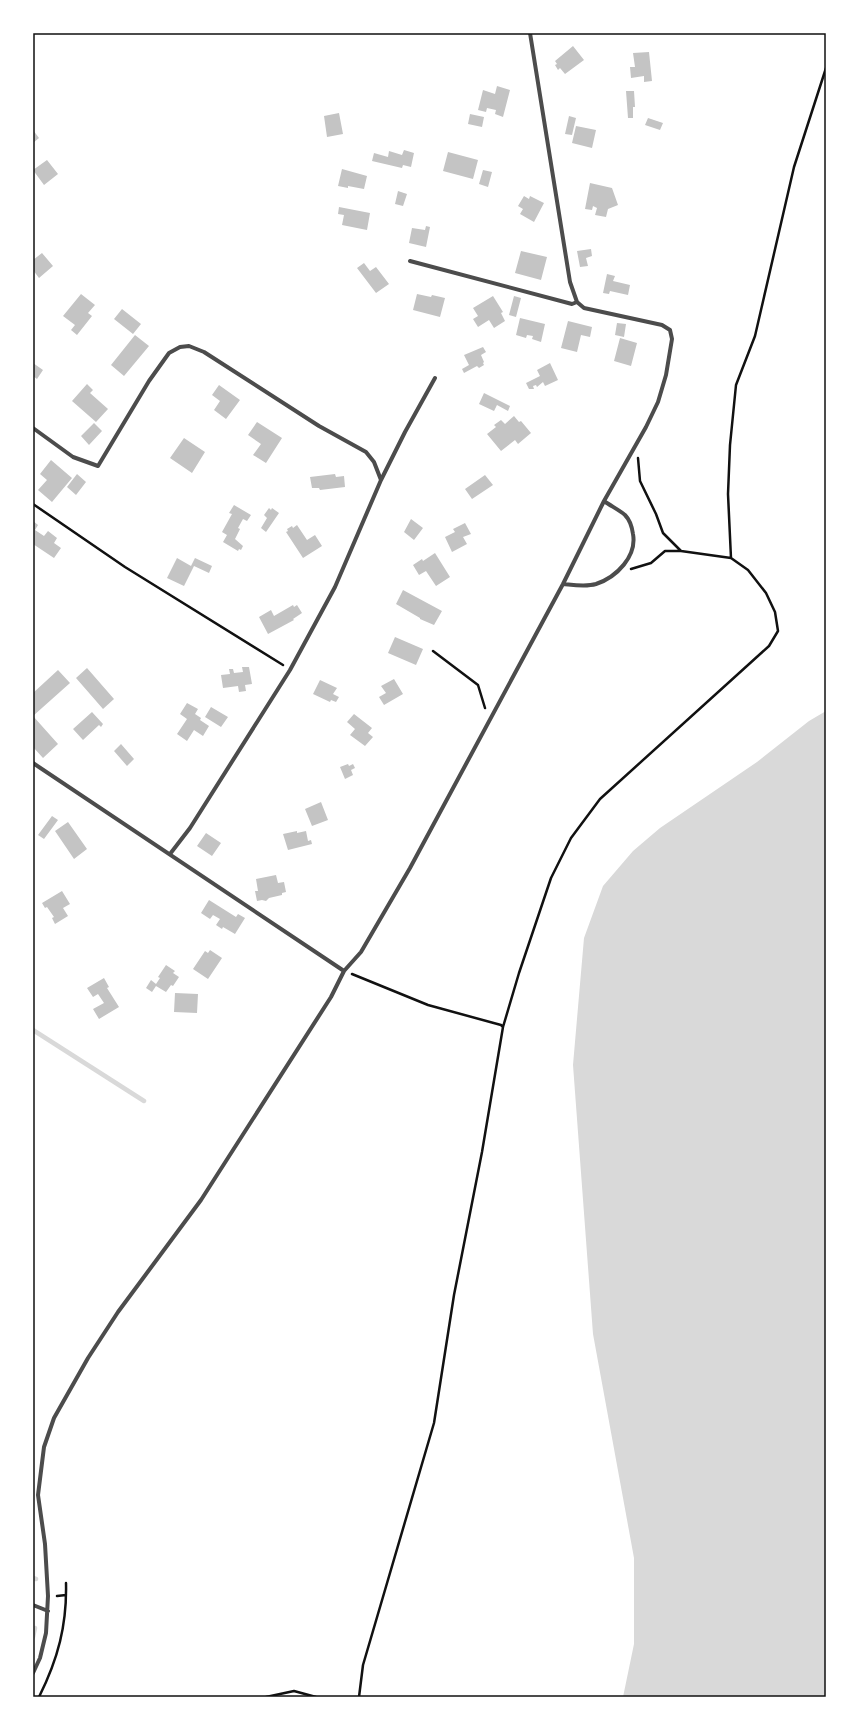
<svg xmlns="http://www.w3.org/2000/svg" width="859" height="1730" viewBox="0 0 859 1730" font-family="'Sofia Sans Condensed',sans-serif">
<rect width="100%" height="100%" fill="#fff"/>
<path fill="#d9d9d9" d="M826 711V1697H623L634 1644V1558L593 1334 573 1065 584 938 603 886 633 851 660 828 757 762 809 721Z"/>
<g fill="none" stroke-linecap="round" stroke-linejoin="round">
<path stroke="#d9d9d9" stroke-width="4.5" d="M33 1030 144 1101
M33 1578 36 1579
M33 1637 35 1628"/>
</g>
<path fill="#c4c4c4" d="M573 46 584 60 565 74 560 68 558 70 555 65 557 64 555 61Z
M649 52 652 81 644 82V76L631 78 630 67H635L633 53Z
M497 86 510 90 503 117 495 114 496 110 487 108 486 112 478 110 483 90 495 94Z
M626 91H634L635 107H633V118H628Z
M339 113 343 134 327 137 324 116Z
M470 114 484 117 482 127 468 124Z
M569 116 576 118 572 135 565 134Z
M648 118 663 123 660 130 645 125Z
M576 126 596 130 592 148 572 143Z
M33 130 39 138 33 143Z
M404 150 414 153 411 167 403 165 402 168 372 161 374 153 388 157 389 151 402 155Z
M448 152 478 160 473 179 443 171Z
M47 160 58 174 44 185 33 170Z
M342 169 367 176 364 189 348 186V188L338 186Z
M483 170 492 172 488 187 479 184Z
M590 183 612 188 618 205 608 209 606 217 595 215 597 208 593 206 592 210 585 209Z
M398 191 407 194 403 206 395 204Z
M524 196 529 199 530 196 544 203 534 222 520 214 523 209 518 206Z
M339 207 370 213 367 230 342 225 344 215 338 214Z
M426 226 430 227 426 247 409 243 412 228 425 230Z
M591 249 592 256 586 258 588 266 580 267 577 251Z
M521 251 547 257 541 280 515 273Z
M42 253 53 266 39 278 33 270V260Z
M364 263 370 271 376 267 389 284 376 293 357 268Z
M607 274 615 276 613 281 630 285 628 295 610 291 609 294 603 293Z
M81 294 95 305 88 313 92 316 77 335 71 330 75 325 63 316Z
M417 294 431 297 432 295 445 298 440 317 413 310Z
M493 296 503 312 501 313 505 321 494 328 489 320 478 327 473 319 478 316 473 308Z
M514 296 521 298 516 317 509 315Z
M122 309 141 324 133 334 114 319Z
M520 318 545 324 541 342 532 339 533 336 527 335 526 338 516 335Z
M568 321 592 327 590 337 581 335 577 352 561 348Z
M617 323 626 324 624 337 615 335Z
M135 335 149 346 124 376 111 365Z
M620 338 637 343 631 366 614 361Z
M483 347 486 352 481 355 484 362 483 363 484 365 479 368 477 366 464 373 462 369 469 365 464 355Z
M33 363 43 370 37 379 33 376Z
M550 363 558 380 545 386 543 382 537 387 536 385 533 386 534 389H529L526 383 540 376 537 370Z
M87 384 93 390 90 393 108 409 96 422 72 401Z
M219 385 240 400 226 419 214 410 220 401 212 395Z
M484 393 510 406 508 411 497 405 494 411 479 404Z
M514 416 519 422 521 421 531 433 518 444 515 440 501 451 487 434 496 427 494 425 501 420 505 424Z
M257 422 282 438 266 463 253 455 261 444 248 435Z
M94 423 102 431 89 445 81 436Z
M184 438 205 452 192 473 170 458Z
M51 460 72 478 52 502 38 490 47 480 40 474Z
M77 474 86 482 76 495 67 487Z
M335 474 336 477 344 476 345 487 320 490 319 488H312L310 477Z
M485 475 493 485 472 499 465 489Z
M234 505 251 515 247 521 243 519 238 528 240 529 235 539 243 546 241 550 239 549 238 551 223 542 227 535 222 532 232 514 229 513Z
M269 508 271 510 272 508 279 513 266 532 261 528 267 518 264 515Z
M411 519 423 528 414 540 404 532Z
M33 521 38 525 35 530 44 536 48 531 57 538 54 543 61 548 54 558 33 544Z
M465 523 471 534 463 537 467 544 452 552 445 537 455 532 453 529Z
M297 525 307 540 315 535 322 546 303 558 286 532 288 531 287 529 292 526 293 528Z
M435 553 450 577 436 586 426 571 419 575 413 565 422 559 423 561Z
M177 558 191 566 195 558 212 566 209 573 194 566 184 586 167 578Z
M403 590 442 611 434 625 420 619V618L396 604Z
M293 605 294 607 297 605 302 613 293 619 294 620 268 634 259 617 271 610 274 616Z
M395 637 423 649 416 665 388 653Z
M242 667H249L252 684 245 685 246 691 239 692 238 686 223 688 221 675 230 674 229 669H233L234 673 243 672Z
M87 668 114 699 103 709 76 678Z
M58 670 70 683 33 716 58 744 43 758 33 747V693Z
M394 679 403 694 384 705 379 697 386 693 381 686Z
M320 680 337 688 333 694 339 697 336 702 331 700 330 702 313 694Z
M187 703 198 709 195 714 201 718 200 720 209 726 203 736 194 730 187 741 177 734 187 719 180 714Z
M211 707 228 717 221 727 205 717Z
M92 712 103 724 101 727 99 725 83 740 73 729Z
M354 714 372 728 368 733 373 737 365 746 350 735 355 729 347 722Z
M121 744 134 759 127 766 114 751Z
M348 764 349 766 353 764 355 768 351 770 353 775 345 779 340 767Z
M321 802 328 820 312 826 305 809Z
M52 816 58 820 44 839 38 835Z
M68 822 87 849 74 859 55 831Z
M297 831V833L306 831 308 841 311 840 312 844 288 850 283 834Z
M206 833 221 843 212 856 197 846Z
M276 875 278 883 284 882 286 892 282 893V895L269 898 266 901 262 900 257 901 255 891H258L256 879Z
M62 891 70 904 63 908 68 916 55 924 52 918 54 917 47 907 45 908 42 903Z
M209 900 236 917 238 914 245 918 235 934 223 927 222 929 216 925 220 919 213 915 210 919 201 913Z
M210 950 222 958 208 979 193 969 205 951 208 953Z
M166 965 175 971 173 973 179 977 173 986 171 985 166 992 156 986 152 992 146 988 151 980 156 984 160 978 158 977Z
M104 978 109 987 107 988 119 1007 99 1019 93 1009 104 1003 98 994 93 997 87 988Z
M175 993 198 994 197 1013 174 1012Z"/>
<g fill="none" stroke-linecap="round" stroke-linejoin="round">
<path stroke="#111" stroke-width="2.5" d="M33 504 125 567 283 665
M731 558 728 494 730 445 736 385 755 336 794 167 826 68
M631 569 651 563 665 551H681
M433 651 478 685 485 708
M352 974 428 1005 501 1025 503 1027
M57 1596 66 1595
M39 1697C58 1659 67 1625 66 1583
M266 1697 294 1691 316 1697
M359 1697 363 1665 434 1423 454 1295 482 1152 503 1027 519 973 551 878 571 838 600 799 769 646 778 631 775 612 766 593 748 570 731 558 681 551 663 533 656 514 640 481 638 458"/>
<path stroke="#4c4c4c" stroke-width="4" d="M410 261 572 304 577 302
M33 428 73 457 98 466 149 381 169 353 180 347 189 346 204 352 319 426 366 452 374 462 381 480 335 587 290 670 190 828 170 854
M381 480 405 432 435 378
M563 584C574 585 586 587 596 584 617 577 637 556 633 534 632 527 630 520 625 515 619 510 611 506 604 501
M33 763 344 971
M33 1605 48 1611
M33 1673 40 1658 46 1633 48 1596 45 1544 38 1495 44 1447 54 1418 88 1358 118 1312 201 1200 331 997 344 971 361 952 410 868 563 584 604 501 646 427 658 402 666 375 672 339 670 330 662 325 584 308 577 302 570 282 530 33"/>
</g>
<rect width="859" height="1730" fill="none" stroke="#ffffff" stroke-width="68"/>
<rect x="34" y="34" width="791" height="1662" fill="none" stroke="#111" stroke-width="1.5"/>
</svg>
